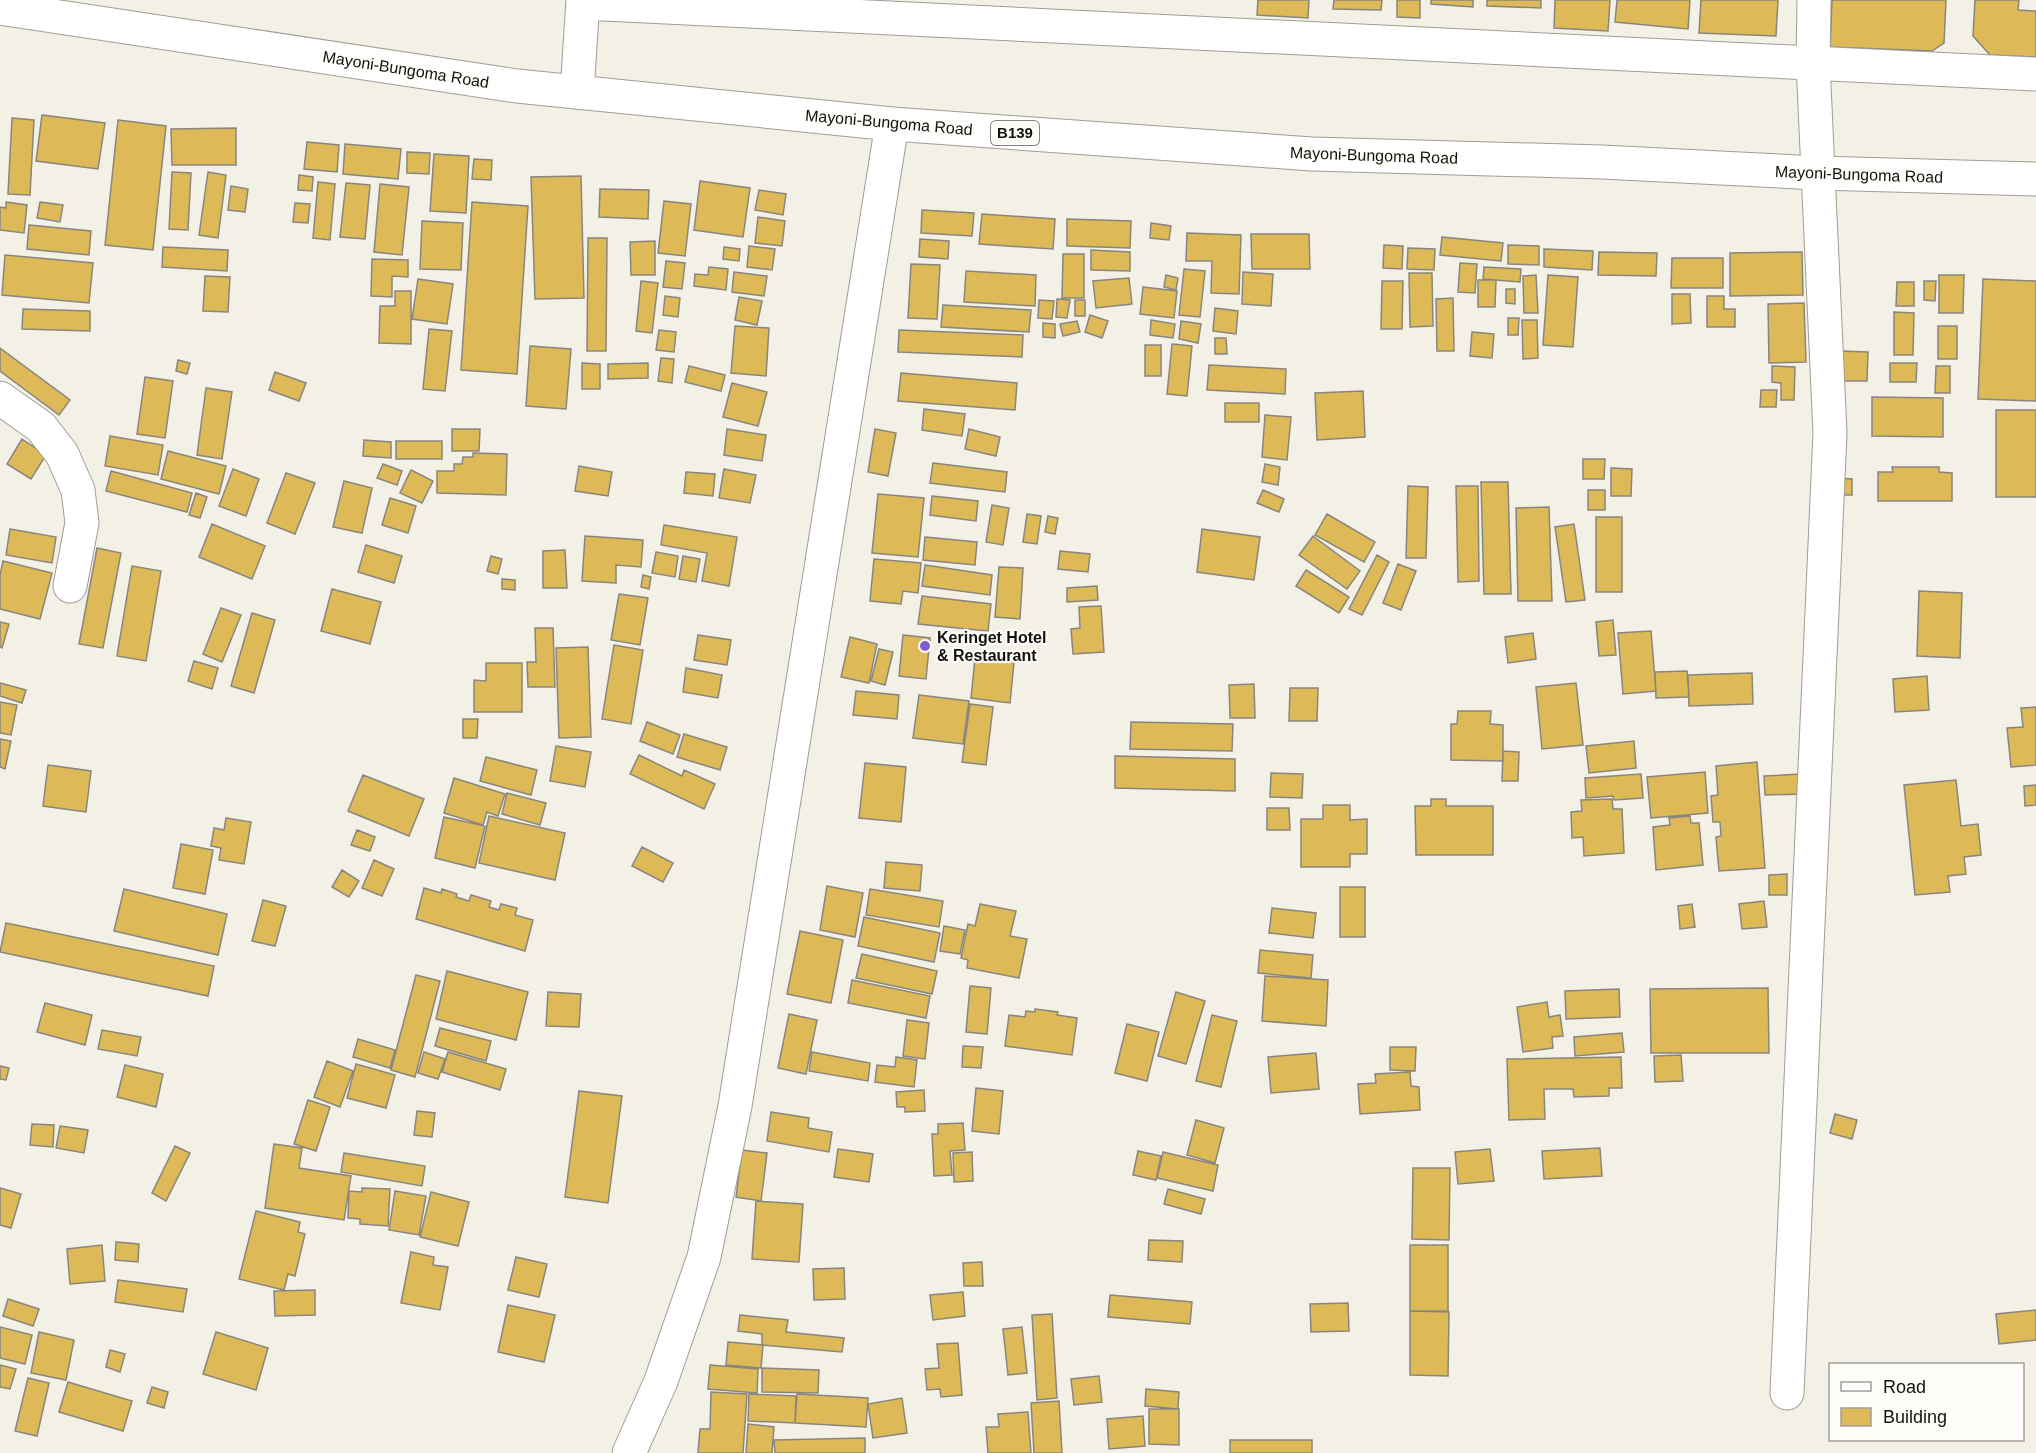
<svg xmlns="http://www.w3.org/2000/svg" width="2036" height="1453" viewBox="0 0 2036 1453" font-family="Arial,sans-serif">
<rect width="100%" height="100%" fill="#f3f0e6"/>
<path fill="#deb957" stroke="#89867d" stroke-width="1.5" d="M1258 0H1309L1308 18 1257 15Z
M1334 0H1382L1381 10 1333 9Z
M1397 0H1420V18L1397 17Z
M1431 0H1473V7L1431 4Z
M1487 0H1541V8L1487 6Z
M1555 0H1610L1608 31 1554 28Z
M1617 0H1690L1688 29 1615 22Z
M1701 0H1778L1776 36 1699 33Z
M1832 0H1946L1944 43 1932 51 1830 47Z
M1975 0H2019L2018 10 2036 11V57L1990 55 1973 36Z
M42 115 105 123 98 169 36 161Z
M12 118 34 120 30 195 8 194Z
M118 120 166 126 153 250 105 245Z
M236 128V165H172L171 129Z
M307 142 339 145 337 172 304 169Z
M345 144 401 149 398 179 343 174Z
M407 152 430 153 429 174 407 173Z
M434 154 469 156 466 213 430 211Z
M474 159 492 160 491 180 472 179Z
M172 172 191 173 188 230 169 229Z
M208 172 226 175 218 238 199 235Z
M299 175 313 177 312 191 298 190Z
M581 176 584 298 535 299 531 177Z
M700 181 750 188 743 237 694 230Z
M318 182 335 184 330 240 313 238Z
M346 183 370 185 365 239 340 237Z
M380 184 409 187 402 255 374 252Z
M231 186 248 189 245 212 228 210Z
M600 189 649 190 648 219 599 217Z
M759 190 786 194 783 215 755 210Z
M664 201 691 204 685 256 658 253Z
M6 202 27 205 24 233 0 230V207L6 208Z
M40 202 63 205 60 222 37 218Z
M472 202 528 206 517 374 461 370Z
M295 203 310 204 308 223 293 222Z
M922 210 974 213 972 236 921 233Z
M982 214 1055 219 1053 249 979 244Z
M758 217 785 221 782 246 755 243Z
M1067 219 1131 221 1130 248 1067 246Z
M422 221 463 223 461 270 420 269Z
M1151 223 1171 226 1169 240 1150 238Z
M29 225 91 231 89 255 27 249Z
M1187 233 1241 235 1239 294 1211 293 1212 261H1186Z
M1251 234H1309L1310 269H1252Z
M1442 237 1503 243 1501 261 1440 255Z
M588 238H607L606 351H587Z
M920 239 949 241 948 259 919 257Z
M655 241V275H631L630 242Z
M1384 245 1403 246 1402 269 1383 268Z
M1508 245 1539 246V265L1508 264Z
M749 246 775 249 772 270 747 267Z
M163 247 228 250 227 271 162 267Z
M724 247 740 249 739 261 723 259Z
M1408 248 1435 249 1434 270 1407 269Z
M1544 249 1593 251 1592 270 1544 267Z
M1091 250 1130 252V271L1091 270Z
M1599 252 1657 253 1656 276 1598 275Z
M1802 252 1803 295 1730 296V253Z
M1063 254H1084V298H1062Z
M5 255 93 263 89 303 2 295Z
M1672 258H1723V288H1671Z
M372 259 408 260V277L392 276V297L371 296Z
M666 261 685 263 682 289 663 287Z
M1460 263 1477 264 1475 293 1458 292Z
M911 264 940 265 937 319 908 318Z
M709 267 728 269 726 290 694 286 695 274 708 275Z
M1484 267 1521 269 1520 282 1483 279Z
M1184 269 1205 271 1200 317 1179 315Z
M966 271 1036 275 1035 306 964 302Z
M734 272 767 276 764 296 732 292Z
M1243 272 1273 274 1271 306 1242 304Z
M1409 273H1432L1433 326 1410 327Z
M1166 275 1178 278 1176 290 1164 287Z
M1536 275 1538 313H1524L1523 276Z
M1548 275 1578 277 1573 347 1543 345Z
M1939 275H1964L1963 313H1939Z
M205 276 230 277 228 312 203 311Z
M1129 278 1132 304 1096 308 1093 281Z
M418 279 453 284 447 324 412 319Z
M1983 279 2036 281V401L1978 399Z
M1478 280H1496L1495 307H1478Z
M641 281 658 283 652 333 636 331Z
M1382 281H1403L1402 329H1381Z
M1924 281H1936L1935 301 1924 300Z
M1897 282H1914V306H1896Z
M1143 287 1177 291 1174 318 1140 314Z
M1506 289H1515V304L1506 303Z
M395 291H411V344L379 343 380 306H395Z
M1672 294H1690L1691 323 1672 324Z
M665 296 680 298 678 317 663 315Z
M1707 296H1724V309H1735V327H1707Z
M739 297 762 301 757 325 735 320Z
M1453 298 1454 351H1437L1436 299Z
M1057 299 1070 300 1067 318 1056 317Z
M1039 300 1054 301 1052 319 1038 318Z
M1075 300H1085V316H1075Z
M1804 303 1806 362 1769 363 1768 304Z
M943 305 1031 310 1029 332 941 327Z
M1215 308 1238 311 1236 334 1213 331Z
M23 309 90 311V331L22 329Z
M1894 312 1914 313 1913 355H1894Z
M1090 315 1108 321 1102 338 1085 332Z
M1508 318H1519L1518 335H1508Z
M1151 320 1175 324 1173 338 1150 335Z
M1522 320H1537L1538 358 1523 359Z
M1077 321 1080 332 1063 336 1060 324Z
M1181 321 1201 324 1198 343 1179 339Z
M1043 323 1055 324V338L1043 337Z
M735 326 769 328 766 376 731 373Z
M1938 326H1957V359H1938Z
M429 329 452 331 445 391 423 389Z
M659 330 676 332 674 352 656 350Z
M899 330 1023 335 1022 357 898 352Z
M1472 332 1494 334 1492 358 1470 356Z
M1215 338H1226L1227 354H1215Z
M1172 344 1192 346 1187 396 1167 394Z
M1145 345H1161V376H1145Z
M530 346 571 349 566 409 526 406Z
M0 348 70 400 59 415 0 371Z
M1841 351 1868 352 1867 381H1841Z
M661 358 674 359 672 383 658 381Z
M178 360 190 363 187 374 176 371Z
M582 363 600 364V389H582Z
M648 363V378L608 379V364Z
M1890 363H1917L1916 382H1890Z
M1209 365 1286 369 1285 394 1207 390Z
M689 366 725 375 721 391 685 382Z
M1772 366 1795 367 1794 400H1781V383L1772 382Z
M1936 366H1950V393H1935Z
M275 372 306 383 299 401 269 390Z
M901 373 1017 383 1015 410 898 401Z
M145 377 173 381 165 438 137 434Z
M732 383 767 392 758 426 723 417Z
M206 388 232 392 222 459 197 455Z
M1761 390H1777L1776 407H1760Z
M1363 391 1365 437 1317 440 1315 393Z
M1872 397 1943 398V437L1872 436Z
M1225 403H1259V422H1225Z
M924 409 965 414 962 436 922 430Z
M1996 410H2036V497H1996Z
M1265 415 1291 417 1287 460 1262 457Z
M452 429H480L479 451H452Z
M727 429 766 435 762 461 724 455Z
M875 429 896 433 888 476 868 472Z
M969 429 1000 437 996 456 965 449Z
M110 436 163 445 158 475 105 466Z
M22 439 46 455 31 479 7 464Z
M364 440 391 442V458L363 456Z
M396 441H442V459H396Z
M168 451 226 466 219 494 161 479Z
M473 453 507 454 506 495 437 493V471H454V464H462L463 457H473Z
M1583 459H1605L1604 479H1583Z
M933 463 1007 472 1005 492 930 483Z
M383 464 402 471 397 485 377 478Z
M1265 464 1280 467 1278 485 1262 482Z
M579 466 612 472 608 496 575 491Z
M1892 467H1939V472L1952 473V501H1878V472H1893Z
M1611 468 1632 469 1631 496H1611Z
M233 469 259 479 246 516 219 506Z
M724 469 756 475 750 503 719 498Z
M411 470 433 481 422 503 400 493Z
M111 471 192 493 187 512 106 491Z
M686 472 715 474 713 496 684 493Z
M286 473 315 483 295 534 267 523Z
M1837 478 1852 479V495H1837Z
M344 481 372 488 362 533 333 527Z
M1481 482H1508L1511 594H1484Z
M1408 486 1428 487 1426 558H1406Z
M1456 486H1478L1479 581 1458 582Z
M1263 490 1284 499 1279 512 1257 503Z
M1588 490H1605V510H1588Z
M196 493 207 497 200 518 189 515Z
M878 494 924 498 918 557 872 553Z
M932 496 978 501 976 521 930 515Z
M390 498 416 506 408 533 382 525Z
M992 505 1009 508 1003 545 986 542Z
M1549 507 1552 601H1518L1516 508Z
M1027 514 1041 516 1037 544 1023 542Z
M1327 514 1375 542 1364 562 1315 535Z
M1048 516 1058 518 1055 534 1045 532Z
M1596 517H1622V592H1596Z
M212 524 265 546 252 579 199 557Z
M1574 524 1585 600 1566 602 1555 527Z
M664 525 737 537 729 586 702 581 707 553 661 545Z
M10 529 56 537 52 563 6 555Z
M1202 529 1260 537 1254 580 1197 572Z
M585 536 643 540 641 567 616 565V583L582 581Z
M1313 536 1360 571 1347 589 1299 555Z
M925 537 977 542 975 565 923 560Z
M366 545 402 556 394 583 358 572Z
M97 548 121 553 103 648 79 644Z
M565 550 567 588H543V551Z
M1060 551 1090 554 1088 572 1058 569Z
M656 552 678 556 675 577 652 573Z
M1377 555 1389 562 1362 615 1349 609Z
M491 556 502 559 498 574 487 571Z
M683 556 700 559 696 582 679 579Z
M874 559 921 563 918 593 903 591 901 604 870 601Z
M3 561 52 573 40 619 0 609V575Z
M1398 564 1416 571 1401 610 1383 603Z
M925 565 992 575 990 595 922 586Z
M132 566 161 571 146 661 117 656Z
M999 567 1023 568 1020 619 995 617Z
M1306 570 1349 597 1339 613 1296 586Z
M643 575 651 577 649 589 641 587Z
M502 579 515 580V590L502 589Z
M1097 586 1098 600 1067 602V588Z
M332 589 381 602 370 644 321 631Z
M1919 591 1962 593 1960 658 1917 656Z
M619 594 648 598 640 645 611 640Z
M922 596 991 604 988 631 918 624Z
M1101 606 1104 652 1073 654 1071 629 1080 628 1079 607Z
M221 608 241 615 222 662 203 654Z
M252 613 275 620 254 693 231 686Z
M1613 620 1616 655 1599 656 1596 622Z
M0 622 9 624 2 648 0 647Z
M535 628H553L555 687H528L527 662H536Z
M1651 631 1656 691 1623 694 1618 633Z
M1533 633 1536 659 1508 663 1505 637Z
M698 635 731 640 727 665 694 660Z
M903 635 930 638 926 679 899 676Z
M850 637 877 644 869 683 841 677Z
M614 645 643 650 631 724 602 719Z
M588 647 591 737 559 738 556 648Z
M879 649 893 652 885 685 871 681Z
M975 658 1014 662 1010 703 971 698Z
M194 661 218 668 212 689 188 681Z
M486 663H522V712H474V680L486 681Z
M686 668 722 675 718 698 683 692Z
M1687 671 1689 697 1656 698 1655 672Z
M1752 673 1753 704 1689 706 1688 675Z
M1927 676 1929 710 1895 712 1893 679Z
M0 683 26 690 22 703 0 696Z
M1576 683 1583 745 1542 749 1536 687Z
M1254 684 1255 718H1230L1229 685Z
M1290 688H1318L1317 721H1289Z
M856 691 899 695 897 719 853 715Z
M919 695 969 701 963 744 913 738Z
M0 702 17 705 11 735 0 733Z
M970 704 993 707 986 765 962 762Z
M2036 707V765L2011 767 2007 728 2023 727 2021 708Z
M1458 711H1491L1490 724 1503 725V761L1451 760V724H1457Z
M463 719H478L477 738H463Z
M647 722 680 735 673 754 640 741Z
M1131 722 1233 724 1232 751 1130 749Z
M684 734 727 747 720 770 677 757Z
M0 739 11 741 5 769 0 767Z
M1634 741 1636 768 1589 773 1586 746Z
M556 746 591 752 585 787 550 781Z
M1503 751 1519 752 1518 781H1502Z
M639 755 682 776 684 770 715 784 704 809 630 774Z
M1115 756 1235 759V791L1115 788Z
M486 757 537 770 531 795 480 781Z
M1757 762 1765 868 1719 871 1716 837 1721 836 1720 822H1713L1711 796 1718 795 1716 766Z
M865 763 906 767 901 822 859 818Z
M48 765 91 771 86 812 43 806Z
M1705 772 1708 813 1651 818 1647 777Z
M1271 773 1303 774 1302 798 1270 797Z
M1641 774 1643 798 1614 800 1613 796 1586 798 1585 778Z
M1801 774 1802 794 1765 795 1764 776Z
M363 775 424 799 409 836 348 811Z
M454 778 505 794 498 816 487 812 483 825 444 813Z
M1956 780 1961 826 1978 824 1981 855 1964 857 1966 874 1948 876 1950 892 1915 895 1904 785Z
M2036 785V805L2025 806 2024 786Z
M507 793 546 803 540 825 502 814Z
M1431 799H1446V806H1493V855H1416L1415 806H1431Z
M1612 799 1613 809H1622L1624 853 1584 856 1583 837 1572 838 1571 812 1582 811 1581 800Z
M1323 805H1350V820L1367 819V854H1350V867H1301V819H1323Z
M1267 808H1289L1290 830H1267Z
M489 816 565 833 555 880 479 863Z
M1690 816 1691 823H1699L1703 865 1656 870 1653 827 1670 825 1669 818Z
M444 817 485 826 475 868 435 858Z
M226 818 251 822 244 864 219 860 221 848 211 846 214 828 224 830Z
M357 830 375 837 370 851 351 845Z
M181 844 213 850 205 894 173 888Z
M642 847 673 863 663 882 632 866Z
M374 860 394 869 382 896 362 888Z
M886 862 922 865 920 891 884 888Z
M342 870 359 881 349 897 332 887Z
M1787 874V895H1769V875Z
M827 886 863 893 855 937 820 930Z
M1340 887H1365V937H1340Z
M424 888 441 893 442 889 457 894 456 897 469 901 471 895 491 901 489 907 499 910 501 904 517 908 515 915 533 920 525 951 416 919Z
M124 889 227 914 218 955 114 931Z
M870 889 943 901 939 927 866 915Z
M263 900 286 906 275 946 252 941Z
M1764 901 1767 927 1742 929 1739 904Z
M980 904 1016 911 1010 936 1027 939 1019 978 967 968 968 960 961 958 968 924 975 926Z
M1692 904 1695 927 1680 929 1678 906Z
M1272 908 1316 913 1313 938 1269 933Z
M864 917 940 933 934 962 858 946Z
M6 923 214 966 208 996 0 952Z
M944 926 965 930 960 954 940 951Z
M800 931 843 940 831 1003 787 994Z
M1260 950 1313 955 1311 978 1258 973Z
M862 954 937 971 932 994 856 978Z
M447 971 528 992 516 1040 436 1019Z
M416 975 440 981 415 1077 391 1070Z
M1265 976 1328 980 1326 1026 1262 1021Z
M852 980 930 996 926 1018 848 1003Z
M970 986 991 988 987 1034 966 1032Z
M1768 988 1769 1053H1651L1650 989Z
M1619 989 1620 1017 1566 1019 1565 991Z
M548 992 581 994 579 1027 546 1026Z
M1176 992 1205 1001 1186 1064 1158 1056Z
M1547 1002 1549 1017 1560 1015 1563 1036 1552 1037 1553 1048 1523 1052 1517 1007Z
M45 1003 92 1015 85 1045 37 1032Z
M1035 1009 1058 1012 1057 1015 1077 1018 1072 1055 1005 1046 1009 1015 1025 1017 1026 1011 1035 1012Z
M789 1014 817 1020 806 1074 778 1068Z
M1212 1015 1237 1021 1221 1087 1196 1081Z
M907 1020 929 1023 925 1059 903 1056Z
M1127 1024 1159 1032 1147 1081 1115 1073Z
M440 1028 491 1041 486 1061 435 1046Z
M102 1030 141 1037 137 1056 98 1049Z
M1622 1033 1624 1052 1575 1056 1574 1037Z
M358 1039 395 1050 390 1068 353 1057Z
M963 1046 983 1047 981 1068 962 1067Z
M1390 1047H1416L1415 1071 1390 1070Z
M424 1052 445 1059 438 1079 418 1073Z
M448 1052 506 1069 500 1090 442 1072Z
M812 1052 870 1063 868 1081 809 1071Z
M1316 1053 1319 1089 1271 1093 1268 1057Z
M1681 1055 1683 1081 1655 1082 1654 1056Z
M896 1057 917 1060 914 1087 875 1082 877 1065 895 1067Z
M1621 1057 1622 1088H1609V1096L1574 1097 1573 1089H1544L1545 1119 1509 1120 1507 1059Z
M327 1061 353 1071 340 1107 314 1097Z
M356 1064 395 1075 386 1108 347 1098Z
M125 1065 163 1074 156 1107 117 1097Z
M0 1066 9 1068 6 1080 0 1079Z
M1410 1072 1411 1086 1419 1087 1420 1110 1360 1114 1358 1084 1376 1083 1375 1074Z
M976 1088 1003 1091 999 1134 972 1131Z
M924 1090 925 1111 905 1112V1107H897L896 1092Z
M579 1091 622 1096 608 1203 565 1197Z
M308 1100 330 1107 316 1151 294 1144Z
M417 1111 435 1113 432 1137 414 1135Z
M771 1112 809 1118 808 1128 832 1132 829 1152 767 1141Z
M1835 1114 1857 1120 1852 1139 1830 1133Z
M1196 1120 1224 1128 1215 1163 1187 1155Z
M963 1123 965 1150 950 1151 952 1175 934 1176 932 1134H938V1124Z
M32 1124 54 1125 53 1147 30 1145Z
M60 1126 88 1130 84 1153 56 1148Z
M274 1144 302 1148 299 1168 351 1176 344 1220 265 1208Z
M175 1146 190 1153 166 1201 152 1193Z
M1600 1148 1602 1176 1544 1179 1542 1151Z
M838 1149 873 1154 869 1182 834 1177Z
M1490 1149 1494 1181 1458 1184 1455 1152Z
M742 1150 767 1153 761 1201 736 1197Z
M1138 1151 1161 1156 1156 1180 1133 1175Z
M972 1152 973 1181 954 1182 953 1153Z
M1163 1152 1218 1165 1213 1191 1157 1178Z
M344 1153 425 1166 422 1186 341 1172Z
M1413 1168H1450L1449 1240 1412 1239Z
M0 1188 21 1194 11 1228 0 1225Z
M362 1188 390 1189 388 1226 360 1224V1219L348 1218 349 1191 362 1192Z
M1168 1189 1205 1199 1201 1214 1164 1204Z
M395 1191 426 1196 419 1235 389 1230Z
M431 1192 469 1202 458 1246 420 1237Z
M756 1201 803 1204 799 1262 752 1259Z
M256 1211 300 1222 298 1232 305 1234 295 1276 288 1274 284 1290 239 1279Z
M1149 1240 1183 1241 1182 1262 1148 1260Z
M116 1242 139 1244 138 1262 115 1260Z
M102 1245 105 1281 70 1284 67 1249Z
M1410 1245H1448V1311H1410Z
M411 1252 434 1257 433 1265 448 1267 440 1310 401 1303Z
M516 1257 547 1264 539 1297 508 1290Z
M982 1262 983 1286H964L963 1263Z
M844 1268 845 1299 814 1300 813 1269Z
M118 1280 187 1289 183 1312 115 1302Z
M315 1290V1315L275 1316 274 1291Z
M963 1292 965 1316 933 1320 930 1295Z
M1110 1295 1192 1302 1190 1324 1108 1317Z
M8 1299 39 1309 33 1326 3 1316Z
M1348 1303 1349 1331 1311 1332 1310 1304Z
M508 1305 555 1315 544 1362 498 1352Z
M2036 1310V1340L1999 1344 1996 1314Z
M1410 1311 1449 1312 1448 1376 1410 1375Z
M1052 1314 1057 1398 1037 1400 1032 1315Z
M740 1315 788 1320 786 1332 844 1338 842 1352 762 1345V1334L738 1331Z
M0 1327 32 1335 25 1364 0 1358Z
M1022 1327 1027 1373 1008 1375 1003 1329Z
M39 1332 74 1340 66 1380 31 1373Z
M216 1332 268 1348 256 1390 203 1374Z
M728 1342 763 1345 761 1368 726 1365Z
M958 1343 962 1395 941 1397 940 1389 927 1390 925 1369 939 1368 937 1344Z
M110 1350 125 1354 120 1372 106 1367Z
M0 1365 16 1369 10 1389 0 1387Z
M710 1365 758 1369 757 1393 708 1389Z
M762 1368 819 1370 818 1393 762 1392Z
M1099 1376 1102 1402 1074 1405 1071 1379Z
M28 1378 49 1383 37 1436 15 1431Z
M68 1382 132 1401 123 1431 59 1412Z
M152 1387 168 1392 164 1408 147 1403Z
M1146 1389 1179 1392 1178 1409 1145 1406Z
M711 1392 747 1394 743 1453H698L700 1429H710Z
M749 1394 796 1396 795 1423 748 1421Z
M797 1394 868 1398 866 1427 795 1423Z
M902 1398 907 1433 873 1438 868 1404Z
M1059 1401 1062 1453H1034L1031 1403Z
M1149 1409H1179V1445L1149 1444Z
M1028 1412 1031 1453H988L986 1427H999L998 1414Z
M1143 1416 1145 1446 1109 1449 1107 1419Z
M748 1424 774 1427 772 1453H746Z
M865 1438V1453H775L774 1440Z
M1230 1440H1312V1453H1230Z"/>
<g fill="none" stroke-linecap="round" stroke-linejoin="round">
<defs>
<path id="minor" d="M583 3 2036 74
M577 92 583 0
M0 398 41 427 62 454 78 490 82 523 70 586
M1787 1393 1830 433 1813 63 1814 0
M629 1453 661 1381 704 1257 735 1106 892 124"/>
<path id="major" d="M0 8 517 86 892 124 1312 154 1602 162 1818 173 2036 179"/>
</defs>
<use href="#minor" stroke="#a19d95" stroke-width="35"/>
<use href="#major" stroke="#a19d95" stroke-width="35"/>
<use href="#minor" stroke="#fff" stroke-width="33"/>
<use href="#major" stroke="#fff" stroke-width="33"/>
</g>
<circle fill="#835ad4" stroke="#fffdf9" stroke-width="2" cx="925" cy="646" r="6"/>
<g text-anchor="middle" stroke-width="4.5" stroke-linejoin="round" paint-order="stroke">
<rect fill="#fffdf9" stroke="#5a5855" stroke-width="1.5" x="991" y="121" width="48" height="24" rx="4.5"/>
<g font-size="15" font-weight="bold" fill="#14120f">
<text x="1015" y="138">B139</text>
</g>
<g font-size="16" fill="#14120f" stroke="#fffdf9">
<text transform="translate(406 69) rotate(9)" y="6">Mayoni-Bungoma Road</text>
<text transform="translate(889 122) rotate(5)" y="6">Mayoni-Bungoma Road</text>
<text transform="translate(1374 155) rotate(2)" y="6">Mayoni-Bungoma Road</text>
<text transform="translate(1859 174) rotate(2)" y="6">Mayoni-Bungoma Road</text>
</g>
<g font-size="16" font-weight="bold" fill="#14120f" stroke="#fffdf9" text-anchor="start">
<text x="937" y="643">Keringet Hotel<tspan x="937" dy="18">&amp; Restaurant</tspan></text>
</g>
</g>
<rect x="1829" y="1363" width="195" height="78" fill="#fffdf9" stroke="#a19f9b" stroke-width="1.5"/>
<rect x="1841" y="1382" width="30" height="9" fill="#ffffff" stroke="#a19f9b" stroke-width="1.5"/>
<text x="1883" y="1393" font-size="18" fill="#14120f">Road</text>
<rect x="1841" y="1408" width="30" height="18" fill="#deb957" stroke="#a19f9b" stroke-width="1.5"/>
<text x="1883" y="1423" font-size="18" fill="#14120f">Building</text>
</svg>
